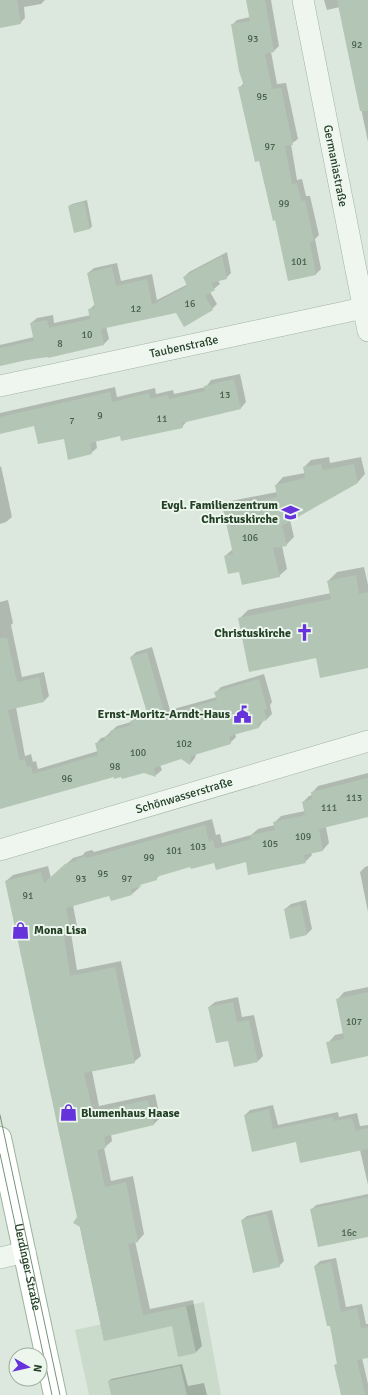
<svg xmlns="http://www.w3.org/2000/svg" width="368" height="1395" viewBox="0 0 368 1395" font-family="Signika,sans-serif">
<rect width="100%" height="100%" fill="#dce8dd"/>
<path fill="#cadacb" d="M204 1302 221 1395H89L75 1330Z"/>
<path fill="#0003" d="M0 0H45L41 4 24 7 25 18 20 23Z
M247 0H271L279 46 274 51 271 52 277 84 286 83 298 139 291 144 297 180 302 179 306 196H310L319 235 315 239 321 269 316 274 289 280 276 219 240 87 244 83 232 25 237 20 250 17Z
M324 0H368V142L340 7 327 10Z
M87 200 92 226 90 229 69 206 72 204Z
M227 252 231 273 226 278 218 280 220 284 210 292 217 304 212 309 177 311 106 326 109 339 104 344 0 365V345L34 337 31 323 37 318 53 315 54 323 91 315 89 310 95 304 88 273 94 268 117 263 121 281 152 274 157 300 188 284 184 277 189 272Z
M240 374 246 402 241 408 188 420 182 427 121 435 96 441 97 448 91 453 64 438 35 425 0 433V413L115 387 117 397 155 388 156 394 173 390 174 394 206 387 211 380Z
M329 457 330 463 361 457 365 474 358 482 290 520 294 537 286 545 282 546 287 569 279 576 240 571 225 556 233 549 224 509 231 501 277 492 276 485 283 477 305 473 304 467 311 460Z
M1 466 12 517 6 522 0 524V467Z
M364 567 368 585V667L317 656 239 619 248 610 331 593 328 581 337 572Z
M8 600 13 623 11 625 22 677 44 672 49 696 44 701 16 707 25 756 31 754 33 762 36 761 38 769 98 751 96 744 101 738 105 737 117 726 131 722 137 716 148 712 131 657 136 652 152 647 170 710 217 697 216 692 221 687 264 674 272 702 270 705 272 714 267 719 264 720 259 727 235 733 236 737 230 743 196 754 195 758 190 764 181 758 160 765 162 770 156 775 144 772 114 776 0 808V602Z
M368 773V813L326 827 329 843 323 850 311 852 312 855 305 862 215 861 191 866 160 875 156 879 143 883 138 886 139 888 132 894 111 900 110 895 73 905 77 926 71 933 77 970 121 961 141 1056 134 1062 92 1071 99 1106 155 1094 160 1118 154 1124 111 1134 112 1141 104 1148 111 1181 133 1176 144 1234 138 1241H135L150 1309 193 1300 202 1346 195 1353 172 1325 104 1340 6 881 13 875 48 866 51 878 73 858 83 855 85 852 92 850 94 852 212 819 216 835 220 834 222 843 251 835 258 829 275 825V822L281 816 305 811 303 802 309 796 312 795V793L318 786Z
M368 866V912L360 872 365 867Z
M306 900 312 929 307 934 291 937 285 909 291 904Z
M368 987V1055L328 1043 335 1035 344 1033 337 1000 344 992Z
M238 997 242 1017 254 1015 263 1056 258 1061 229 1039 209 1007 215 1002Z
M273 1105 278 1125 338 1112 339 1117 357 1113 360 1126 368 1125V1185L360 1150 297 1141 245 1115 250 1110Z
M368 1194V1236L311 1210 316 1205Z
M272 1210 284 1261 279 1266 242 1220 247 1216Z
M336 1258 346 1307 362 1304 366 1324H368V1357L362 1358 368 1384V1395H342L335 1365 338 1363 330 1324 315 1266 320 1261Z
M182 1364 188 1386 204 1383 207 1395H112L109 1381 111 1379Z"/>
<path fill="#b3c5b4" d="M0 0H17L21 24 0 28Z
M246 0H265L274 52 265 54 272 89 281 88 293 145 285 146 292 184 297 183 301 201 305 200 314 241 310 242 316 275 288 281 275 220 273 221 259 161 255 162 238 87 244 86 239 71 231 24 250 21Z
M337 0H368V111H360Z
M84 202 90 229 74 233 68 206Z
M222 256 227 279 211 283 215 290 205 296 213 310 184 327 176 313 101 329 104 345 48 358V357L27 360 0 366V348L34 341 30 323 47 320 49 328 90 319 88 309 95 308 87 273 112 267 116 286 147 279 152 305 187 286 183 277Z
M234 379 241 409 182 423 183 428 121 441 120 436 90 443 92 454 68 460 64 439 38 444 34 426 0 434V417L110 392 112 402 149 393 150 399 168 395 169 399 205 391 204 386Z
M321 464 323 470 354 464 358 483 282 526 287 546 273 548 280 577 242 585 239 572 228 574 224 556 233 554 223 509 277 497 275 485 305 478 303 467Z
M356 575 359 594 368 592V668L320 678 316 658 249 672 238 618 331 599 327 581Z
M0 638H7L17 682 39 677 44 702 8 710 20 761 25 759 27 767 31 766 33 774 98 755 95 743 105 741 104 737 111 735 110 731 131 725 130 721 148 716 130 657 147 652 165 715 217 700 214 692 259 679 267 709 264 710 267 720 258 723 259 728 229 736 231 744 191 756 190 765 181 759 154 768 156 777 144 773 122 779 121 777 114 779V777L0 809Z
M368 778V817L319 829 323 851 304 855 306 863 248 875 246 862 216 870 214 863 191 869 190 867 156 877 157 880 140 885 141 887 131 889 132 895 111 901 109 896 66 908 71 934 64 935 70 976 115 967 135 1063 84 1073 93 1112 148 1100 154 1125 104 1137 106 1148 97 1150 105 1187 126 1182 138 1242 128 1244 143 1315 186 1306 196 1353 178 1357 172 1326 104 1341 80 1227 73 1223 77 1217 5 881 41 872 44 883 65 864 76 861 77 859 85 856 87 858 205 825 209 841 213 840 215 849 251 839 250 835 275 830 273 822 305 815 302 802 312 799 311 792Z
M301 905 307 935 290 939 284 909Z
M368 992V1056L331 1064 326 1042 344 1039 336 999Z
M233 1002 237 1022 249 1020 258 1062 234 1067 228 1041 216 1043 208 1007Z
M269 1109 273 1129 333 1117 334 1121 352 1118 356 1131 368 1128V1149L300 1163 296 1142 252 1152 244 1115Z
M368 1197V1237L318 1247 310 1209Z
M267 1214 280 1267 253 1273 241 1220Z
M331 1262 341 1312 357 1308 361 1328 368 1327V1358L357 1360 365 1395H341L334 1365 337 1364 330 1326H327L314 1266Z
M180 1366 187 1395H111L108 1381Z"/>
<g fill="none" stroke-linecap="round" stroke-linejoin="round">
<defs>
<g id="minor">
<path id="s1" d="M303 0 368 331"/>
<path id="s2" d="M0 386 368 307"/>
<path id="s3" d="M0 850 368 741"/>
<path d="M0 1258 25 1252"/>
</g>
<g id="major">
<path id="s4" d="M0 1138 55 1395"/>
</g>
</defs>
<use href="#minor" stroke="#a1b2a3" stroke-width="22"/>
<use href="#major" stroke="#9ab59c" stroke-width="24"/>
<use href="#minor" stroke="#eff6f0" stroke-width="21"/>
<use href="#major" stroke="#fff" stroke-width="22"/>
<path stroke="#749376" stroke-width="1" d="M0 1115 60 1395
M0 1154 52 1395"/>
</g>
<defs>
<symbol id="school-bare" viewBox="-9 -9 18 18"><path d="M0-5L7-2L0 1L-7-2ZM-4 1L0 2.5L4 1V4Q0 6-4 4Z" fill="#6532dc" stroke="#ecf6ec" stroke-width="2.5" paint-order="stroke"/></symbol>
<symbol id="church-bare" viewBox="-9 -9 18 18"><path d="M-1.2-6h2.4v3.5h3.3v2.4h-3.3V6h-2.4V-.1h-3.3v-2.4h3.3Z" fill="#6532dc" stroke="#ecf6ec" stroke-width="2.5" paint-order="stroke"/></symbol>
<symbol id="civic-bare" viewBox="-9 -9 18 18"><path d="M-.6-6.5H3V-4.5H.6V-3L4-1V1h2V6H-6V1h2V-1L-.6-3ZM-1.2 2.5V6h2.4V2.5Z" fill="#6532dc" stroke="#ecf6ec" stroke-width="2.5" paint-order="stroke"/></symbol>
<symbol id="shop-bare" viewBox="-9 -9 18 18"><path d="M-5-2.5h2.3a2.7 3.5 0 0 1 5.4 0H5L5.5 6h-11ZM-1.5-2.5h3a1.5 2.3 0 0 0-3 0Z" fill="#6532dc" stroke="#ecf6ec" stroke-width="2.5" paint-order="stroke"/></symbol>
</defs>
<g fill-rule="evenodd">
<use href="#school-bare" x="278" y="500" width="25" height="25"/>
<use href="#church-bare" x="292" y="620" width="25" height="25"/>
<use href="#civic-bare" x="230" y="702" width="25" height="25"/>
<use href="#shop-bare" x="8" y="918" width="25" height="25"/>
<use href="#shop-bare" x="56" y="1100" width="25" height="25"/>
</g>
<g text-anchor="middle" stroke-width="4" stroke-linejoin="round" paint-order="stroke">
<g font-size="10" fill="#48614a">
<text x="253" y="42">93</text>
<text x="357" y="48">92</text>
<text x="262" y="100">95</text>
<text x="270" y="150">97</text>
<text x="284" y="207">99</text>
<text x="299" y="265">101</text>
<text x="190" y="307">16</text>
<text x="136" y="312">12</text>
<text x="87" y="338">10</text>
<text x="60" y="347">8</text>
<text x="225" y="398">13</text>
<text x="100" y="419">9</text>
<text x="162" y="422">11</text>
<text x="72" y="424">7</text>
<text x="250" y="541">106</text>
<text x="184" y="747">102</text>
<text x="138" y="756">100</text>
<text x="115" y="770">98</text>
<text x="67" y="782">96</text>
<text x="354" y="801">113</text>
<text x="329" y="811">111</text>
<text x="303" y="840">109</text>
<text x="270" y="847">105</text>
<text x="198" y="850">103</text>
<text x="174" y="854">101</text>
<text x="149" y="861">99</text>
<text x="103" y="877">95</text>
<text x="81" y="882">93</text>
<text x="127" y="882">97</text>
<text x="28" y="899">91</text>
<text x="354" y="1025">107</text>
<text x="349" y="1236">16c</text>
</g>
<g font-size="12" fill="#244027" stroke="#ecf6ec">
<text dy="4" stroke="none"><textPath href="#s1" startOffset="169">Germaniastraße</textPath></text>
<text dy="4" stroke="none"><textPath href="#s2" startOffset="188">Taubenstraße</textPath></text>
<text dy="4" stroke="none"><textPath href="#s3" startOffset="192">Schönwasserstraße</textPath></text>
<text dy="4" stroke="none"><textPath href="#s4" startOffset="132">Uerdinger Straße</textPath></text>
</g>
<g font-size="12" font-weight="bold" fill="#244027" stroke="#ecf6ec" text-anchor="end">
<text x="278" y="509">Evgl. Familienzentrum<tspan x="278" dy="14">Christuskirche</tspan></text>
<text x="291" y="637">Christuskirche</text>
<text x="230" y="718">Ernst-Moritz-Arndt-Haus</text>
<text x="34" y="934" text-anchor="start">Mona Lisa</text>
<text x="81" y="1117" text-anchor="start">Blumenhaus Haase</text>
</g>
</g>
<g transform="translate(28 1367) rotate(98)"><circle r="19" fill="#ecf6ec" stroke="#9cad9d"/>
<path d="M0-3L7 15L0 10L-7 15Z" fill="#6532dc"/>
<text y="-6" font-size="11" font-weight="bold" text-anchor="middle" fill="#244027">N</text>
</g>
</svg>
